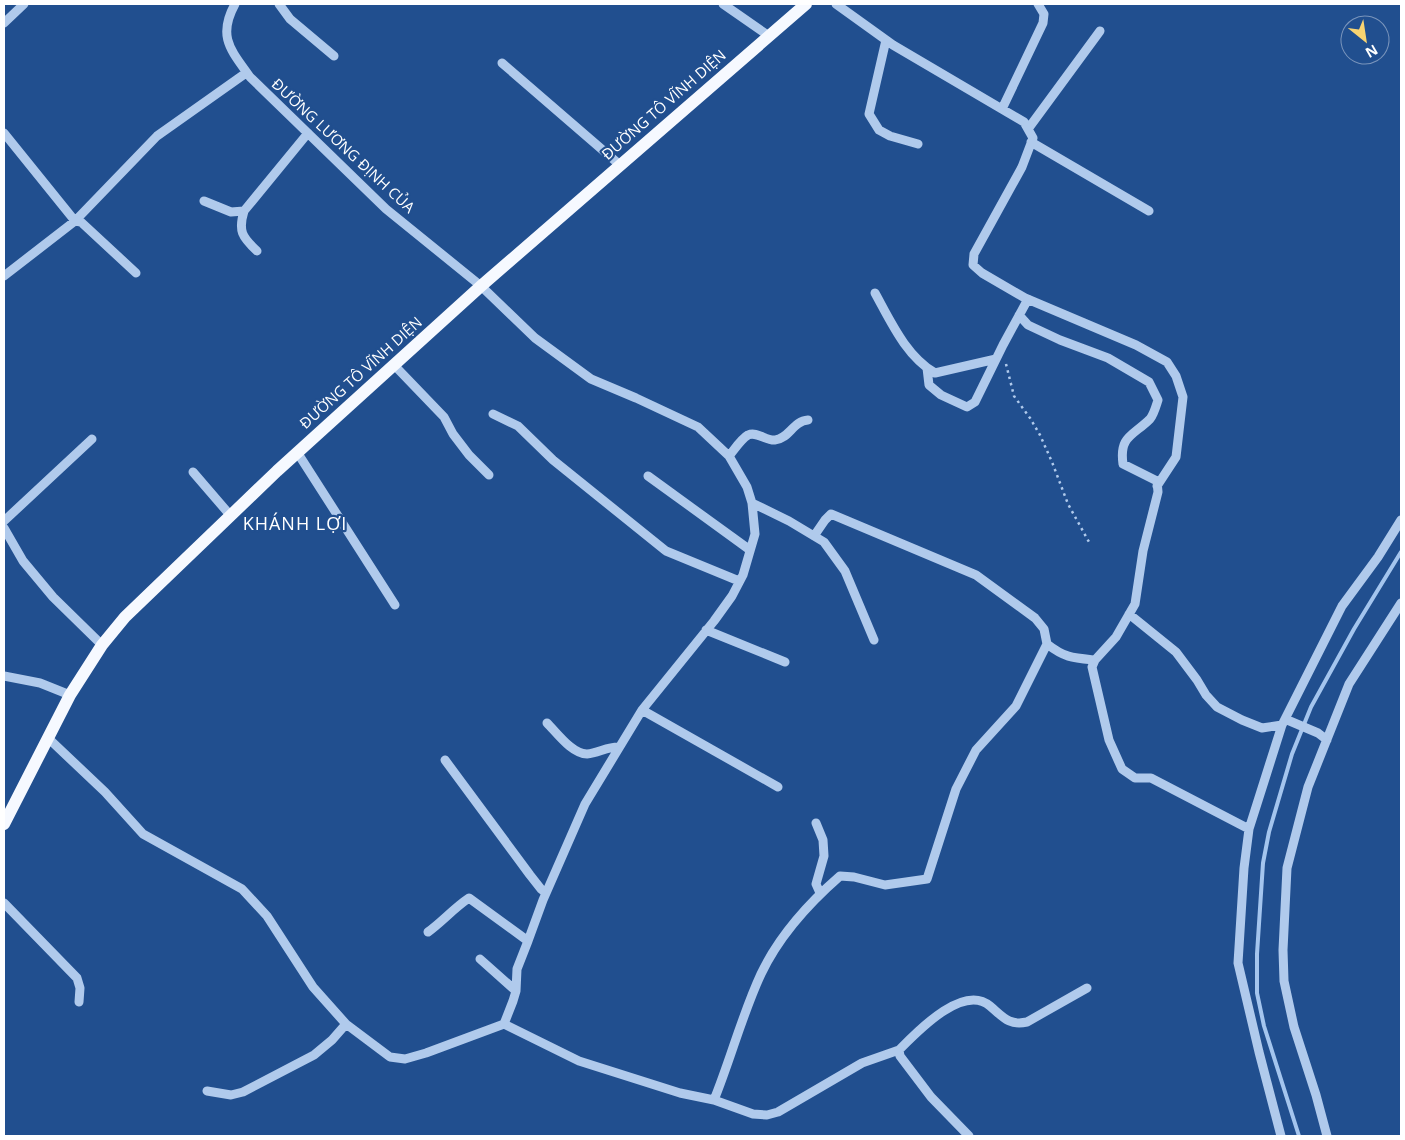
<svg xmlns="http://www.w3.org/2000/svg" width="1405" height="1140" viewBox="0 0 1405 1140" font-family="'Open Sans',sans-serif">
<rect width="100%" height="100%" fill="#214f8f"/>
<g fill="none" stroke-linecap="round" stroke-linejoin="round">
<path stroke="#a4c5ee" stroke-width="4" d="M1299 1136 1264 1026 1257 993V954L1263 863 1269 832 1292 754 1311 707 1354 629 1401 552"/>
<path stroke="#b0caec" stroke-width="2.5" stroke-dasharray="2.5 4" stroke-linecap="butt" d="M1006 364 1014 396 1030 418 1040 435 1052 462 1068 504 1089 542"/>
<path stroke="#b0caec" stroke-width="9" d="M279 4 290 19 334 56
M723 4 769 36
M836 4 893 45 1024 122 1033 138 1022 167 974 254 973 265 982 273 1025 298 1136 345 1167 362 1176 376 1183 397 1176 457 1157 486
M4 23 24 4
M886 40 869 114 879 130 890 136 918 144
M502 63 620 165
M1002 109 1043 23 1044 14 1038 4
M1028 129 1100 31
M4 133 75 221 81 222 136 273
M1031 142 1149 211
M204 201 231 212 244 211
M257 251C242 237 238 231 244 211L308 133
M4 276 75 221 157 136 246 73
M875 293C891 322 906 356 935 373L996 359
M1019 315 1028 325 1060 340 1108 358 1149 382 1158 400C1156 406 1154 414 1150 419 1133 436 1119 436 1123 464L1157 481 1158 492 1143 551 1135 604 1116 637 1095 660 1092 667 1109 740 1122 769 1135 778H1151L1249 829
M394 365 444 417 453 434 469 455 489 475
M927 368 929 385 941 395 967 407 975 402 1003 345 1028 299
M493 414 518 426 553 460 666 551 739 581
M297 452 395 605
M729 456C734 450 741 439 748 435 757 431 766 441 775 440 789 439 793 421 808 420
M193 472 230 515
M648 476 750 550
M752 503 789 521 824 542 845 571 874 640
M4 521 92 439
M4 528 23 561 53 597 102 645
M1129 614 1176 652 1197 680 1206 695 1217 707 1242 720 1262 728 1282 725
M706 630 785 662
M1047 644C1065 658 1073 658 1095 660
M4 676 40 683 70 695
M642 710 778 787
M1285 719 1318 733 1327 740
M547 723C557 733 572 754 587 754 598 753 607 747 618 747
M48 738 105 792 143 834 242 889 267 916 313 987 346 1024 390 1057 405 1059 426 1053 504 1024 513 1001 516 991 517 969 528 941 543 900 585 804 642 710 714 621 732 596 743 575 755 534 752 503 747 487 729 456 698 427 636 398 591 379 535 338 481 286 386 209 250 77C231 50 217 37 235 4
M445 760 530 875 541 889 546 893
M816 823 823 840 824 856 816 884 820 893
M4 903 77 978 80 988 79 1002
M428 932C443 921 454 908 469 898L528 941
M480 959 516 991
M504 1024 579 1061 680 1093 714 1100 753 1114 767 1115 778 1112 862 1063 899 1050
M207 1091 231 1095 243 1092 314 1055 332 1040 346 1024
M714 1100C731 1058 742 1015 761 974 779 936 809 903 840 876L854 877 885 885 927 879 956 789 976 750 1016 706 1047 644 1044 629 1035 618 976 575 831 514 825 520 814 536
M969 1136 931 1097 900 1056 899 1050C917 1032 963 983 990 1006 1003 1017 1009 1026 1027 1022L1087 988
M1281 1136 1259 1052 1238 963 1244 868 1249 829 1282 725 1342 606 1378 557 1401 520
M1327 1136 1316 1095 1294 1027 1284 981 1283 950 1287 868 1308 787 1349 684 1401 603"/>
<path stroke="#f6f9ff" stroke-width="12" d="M4 824 70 695 102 645 125 617 277 471 481 286 806 4"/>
</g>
<g text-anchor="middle" stroke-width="4.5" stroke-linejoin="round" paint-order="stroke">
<g font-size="15" fill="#fff" stroke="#214f8f">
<text transform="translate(664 105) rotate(-41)" y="5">ĐƯỜNG TÔ VĨNH DIỆN</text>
<text transform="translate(343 146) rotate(43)" y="5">ĐƯỜNG LƯƠNG ĐỊNH CỦA</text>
<text transform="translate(361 373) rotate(-42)" y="5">ĐƯỜNG TÔ VĨNH DIỆN</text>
</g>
<g font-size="18" letter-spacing="1" fill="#fff" stroke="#214f8f">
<text x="295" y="530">KHÁNH LỢI</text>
</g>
</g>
<rect width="1405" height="1140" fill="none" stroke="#ffffff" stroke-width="10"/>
<g transform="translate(1365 40) rotate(150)"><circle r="24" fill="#214f8f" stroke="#7a95bc"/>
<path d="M0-4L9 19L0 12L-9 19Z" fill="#f9d471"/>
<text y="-8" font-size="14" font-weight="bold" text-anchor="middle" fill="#ffffff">N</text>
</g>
</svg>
